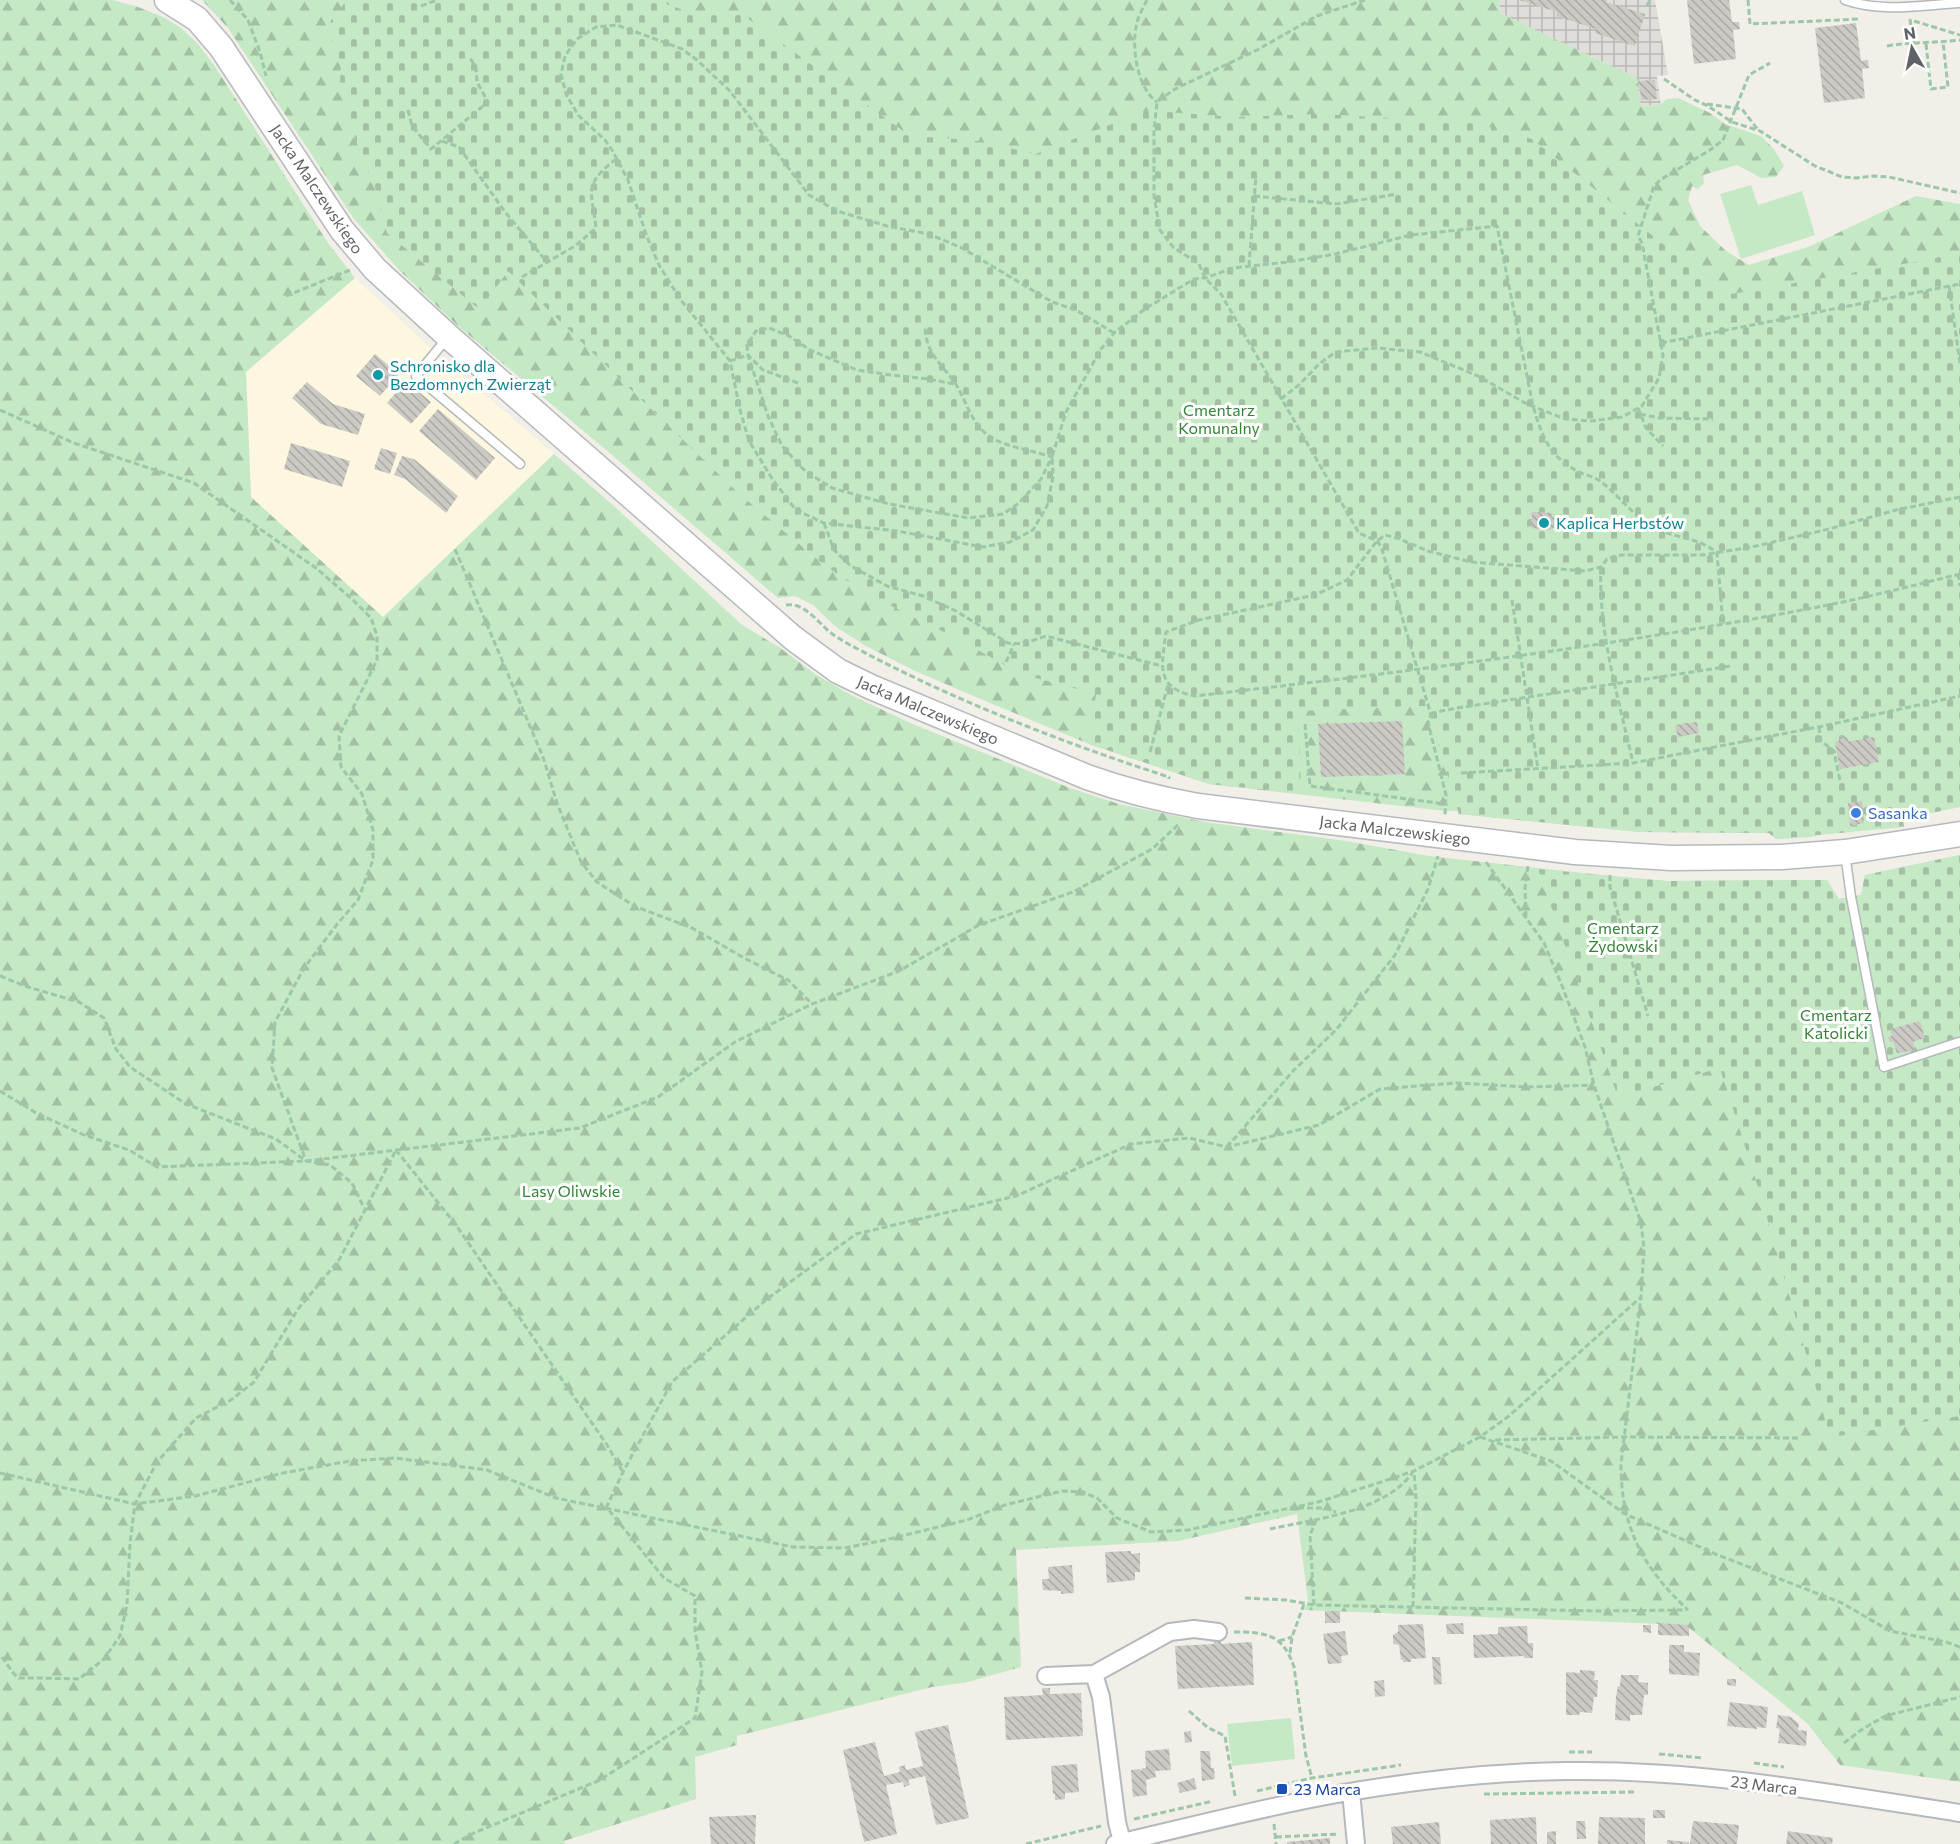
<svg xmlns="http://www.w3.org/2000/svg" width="1960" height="1844" viewBox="0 0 1960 1844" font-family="Commissioner,sans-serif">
<defs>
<pattern id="industrial-grid" width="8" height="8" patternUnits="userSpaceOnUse" patternTransform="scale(1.5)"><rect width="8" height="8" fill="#e0deda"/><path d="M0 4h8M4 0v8" fill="none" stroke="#b9b8b5"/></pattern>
<pattern id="forest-firs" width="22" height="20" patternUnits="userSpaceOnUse" patternTransform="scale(1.5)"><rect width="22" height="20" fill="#c5e8c5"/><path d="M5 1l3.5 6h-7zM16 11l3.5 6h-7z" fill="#a3c0a4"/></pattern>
<pattern id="cemetery-stones" width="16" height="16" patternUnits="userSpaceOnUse" patternTransform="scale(1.5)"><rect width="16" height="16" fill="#c5e8c5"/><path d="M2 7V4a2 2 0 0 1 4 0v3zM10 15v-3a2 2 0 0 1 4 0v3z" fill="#a3c0a4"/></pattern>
<pattern id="building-back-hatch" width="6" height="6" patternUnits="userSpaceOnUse" patternTransform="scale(1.5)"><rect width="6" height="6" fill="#cccac5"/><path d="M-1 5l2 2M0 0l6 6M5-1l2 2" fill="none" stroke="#a9a8a4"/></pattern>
</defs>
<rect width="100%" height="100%" fill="#f1efe8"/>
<path fill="#fef7e0" d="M355 278 435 352 554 454 383 618 251 497 246 372Z"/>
<path fill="url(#industrial-grid)" d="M1499 0H1655L1668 75 1657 76 1661 105 1640 106 1637 78 1500 13Z"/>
<path fill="url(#forest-firs)" d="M0 0H113L138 7 163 17 181 28 198 44 216 68 328 243 355 278 246 372 251 497 383 617 554 454 615 507 742 625 779 647 815 674 851 695 910 723 1070 788 1119 804 1205 822 1346 841 1429 856 1610 876 1666 881 1827 880 1838 899 1861 895 1865 875 1960 855V1782L1840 1765 1807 1723 1689 1628V1625L1304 1610 1308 1601 1297 1514 1178 1541 1016 1550 1021 1667 968 1682 932 1687 737 1736V1745L695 1757 696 1799 564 1841 565 1844H0Z
M202 0H1499L1500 13 1637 78 1641 106 1660 105 1667 99 1678 98 1710 113 1725 124 1761 136 1774 149 1784 166 1776 177 1761 178 1737 165 1703 175 1704 183 1698 189 1692 186 1688 200 1700 226 1726 251 1749 265 1808 247 1916 196 1960 204V807L1915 802 1811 837 1776 839 1769 833 1639 832 1459 814 1458 811H1445L1209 784 1089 744 990 703 913 670 866 646 836 627 813 605 795 596 778 598 605 449 457 325 400 271 354 219 228 28Z"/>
<path fill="url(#cemetery-stones)" d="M347 0H655L695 14 743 15 910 136 972 140 1036 154 1142 112 1154 111 1232 117 1321 114 1475 123 1532 139 1719 289 1732 294 1960 254V807L1903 819 1904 827 1776 839 1769 833 1639 832 1459 814 1432 721 1424 706 1298 711 1301 793 1209 784 1089 744 1096 694 1021 674 958 639 867 594 823 564 737 492 508 271 480 310 387 233 382 217 377 192 360 154 340 84 341 63 327 26Z
M1960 855V1416L1830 1437 1759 1190 1720 1068 1618 1097 1538 869 1666 881 1827 880 1839 899 1861 895 1865 875Z"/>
<path fill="#c5e8c5" d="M1751 185 1758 205 1802 191 1815 235 1741 259 1720 194Z
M1291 1718 1295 1759 1232 1766 1227 1724Z"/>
<path fill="url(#building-back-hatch)" d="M1519 0H1607L1606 2 1645 14 1635 46 1595 33 1596 29 1556 16 1557 12Z
M1687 0H1729L1732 22H1739L1740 29 1733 30 1736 59 1694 64Z
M1856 23 1861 61 1868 60 1869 68 1862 69 1865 98 1824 103 1815 28Z
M1655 80 1657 99 1641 100 1639 81Z
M375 354 399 374 380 396 356 376Z
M406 381 431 402 411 424 387 403Z
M307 382 333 404 365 414 358 435 321 424 292 398Z
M438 409 495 458 476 480 419 431Z
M291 443 350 461 342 487 284 469Z
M381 448 397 453 390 474 374 469Z
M402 456 414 459 458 496 446 513 405 479 394 475Z
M1532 512 1552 513 1553 514 1551 516 1557 520 1558 525 1550 530 1531 528Z
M1402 721 1405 774 1321 777 1318 724Z
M1697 722 1699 733 1678 737 1675 725Z
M1844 737H1847L1848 741H1852L1874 737 1879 762 1840 769 1835 743Z
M1862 801 1864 823 1850 826 1848 803Z
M1920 1021 1925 1038 1913 1042 1915 1048 1911 1051 1897 1053 1893 1042H1890L1888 1037 1892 1036 1890 1029Z
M1131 1551V1554L1140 1553V1572H1135V1580L1107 1583 1105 1552Z
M1072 1565 1074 1593 1061 1594V1591L1043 1590 1042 1579H1049L1048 1567Z
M1325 1611H1340V1623H1325Z
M1463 1623 1464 1634H1447L1446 1624Z
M1658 1623 1689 1625V1636L1658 1635Z
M1423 1624 1426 1658 1411 1659V1662H1403V1660H1401L1399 1645 1393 1644V1635L1398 1632V1625Z
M1643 1625H1651V1633L1643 1632Z
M1527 1626 1528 1643H1533V1658H1524V1656L1474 1658 1473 1635 1498 1634V1627Z
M1345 1631 1348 1655 1341 1656 1342 1663 1328 1664 1323 1634Z
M1220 1636 1221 1644 1252 1642 1254 1685 1178 1689 1175 1646 1214 1644 1213 1637Z
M1669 1645H1684V1652L1700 1653 1699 1676 1669 1674Z
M1432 1657H1440L1442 1684 1434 1685Z
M1580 1670 1595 1671 1594 1680H1598L1597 1697H1594L1592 1713 1580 1712 1579 1715H1566V1672L1580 1673Z
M1621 1675H1639L1638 1682 1648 1683V1695H1644L1642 1715H1630V1721L1615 1720 1616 1696 1618 1686H1620Z
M1727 1679H1736V1686L1727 1685Z
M1384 1680 1385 1696 1375 1697 1374 1681Z
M1042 1688H1050V1694L1081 1693 1083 1736 1006 1740 1004 1697 1043 1695Z
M1730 1702 1768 1707 1766 1728 1757 1727V1729L1727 1726Z
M1778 1715 1791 1717 1799 1724 1798 1730 1807 1731 1806 1746 1778 1743 1780 1729 1776 1728Z
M948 1725 969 1818 936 1825 925 1776 908 1780 910 1785 904 1787 903 1782 886 1785 897 1834 864 1842 843 1750 875 1742 884 1776 900 1772 899 1767 905 1765 906 1770 923 1766 915 1732Z
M1191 1731 1192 1742 1185 1743 1184 1732Z
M1169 1749 1171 1770 1155 1771 1156 1777 1146 1780 1147 1795 1133 1797 1131 1770 1140 1769 1139 1772 1143 1768H1146L1145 1751Z
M1200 1751H1210L1211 1768H1214L1215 1779 1202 1781Z
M1077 1764 1079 1792 1065 1793V1799L1055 1800V1794H1053L1051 1766Z
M1194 1778 1197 1789 1180 1793 1177 1783Z
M1653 1810H1665V1818H1653Z
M756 1815 755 1844H711L709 1817Z
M1536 1817 1537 1844H1491L1490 1820Z
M1599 1817 1645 1818V1844H1598Z
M1576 1821H1585L1586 1839H1577Z
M1693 1821 1739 1825 1737 1844H1690Z
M1439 1822 1441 1844H1393L1391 1827Z
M1556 1831V1844H1547V1832Z
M1788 1831 1833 1838 1832 1844H1786Z
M1330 1838V1844H1287V1842Z
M1667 1840 1689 1842V1844H1667Z"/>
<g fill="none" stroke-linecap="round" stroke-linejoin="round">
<defs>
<path id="lane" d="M1845 0C1883 13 1921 5 1960 3
M448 337 416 376 520 464
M1845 853 1851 897 1884 1067 1959 1042"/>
<path id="street" d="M1094 1674 1170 1632 1194 1629 1218 1632
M1046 1676 1094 1674 1101 1697 1117 1822 1122 1842
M1351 1792 1356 1844
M1115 1844C1187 1827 1260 1808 1332 1795 1410 1781 1489 1772 1567 1771 1699 1769 1830 1793 1960 1813"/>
<path id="secondary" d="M167 0 197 19 221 47 342 230 375 269 449 337 793 638 838 671 871 687 1087 777C1123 790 1159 799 1198 806L1575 852 1671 858 1782 857 1845 852 1960 834"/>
</defs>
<use href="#lane" stroke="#b5b8bc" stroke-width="11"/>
<use href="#street" stroke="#b5b8bc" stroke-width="20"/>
<use href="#secondary" stroke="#b6babf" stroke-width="27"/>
<path stroke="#9cc7a9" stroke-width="3" stroke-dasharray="6 3" stroke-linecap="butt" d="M230 0 248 20 260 52 266 76
M1147 0C1143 8 1137 18 1136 27 1132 49 1137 88 1157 102
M1365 0 1317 16 1257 50 1175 89 1157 102 1154 129V196L1160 230 1173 247 1199 264 1205 278 1221 294 1359 533 1377 541 1381 546 1431 715 1428 722 1446 795 1445 815
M1748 0 1750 24 1860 19
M421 6 437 0
M1647 6 1650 0
M1910 19 1913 43
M1914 21 1960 35
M1926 44 1931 89 1948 87 1943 42
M1887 46C1911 42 1935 43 1960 40
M1664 79 1695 100 1708 106 1732 122 1760 131 1815 166 1830 172 1842 177 1856 178 1874 176 1889 177 1960 193
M1707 104 1742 109 1758 130
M408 110 412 126 431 149 488 102 477 82 476 68 469 56
M442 141 459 147 505 212 547 262
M1254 196 1336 204 1397 194
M1249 266 1256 176
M522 277 575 246 596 228C592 190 582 186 616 159
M1949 286 1960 363
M286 296 350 270
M1114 333 1076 310 1052 302 962 248 929 234 887 226 837 211 809 195 730 91 697 60 682 49 617 25 596 27 577 39 565 56 561 74 566 94 578 115 605 140 612 150 628 180 647 237 659 265 680 299 730 361 740 410 749 441 773 480 796 510 824 523 897 531 983 547 1010 542 1033 530 1047 506 1053 477 1052 457 1066 412 1101 349 1114 333 1145 309 1194 279 1205 278 1233 268 1288 262 1335 254 1411 235 1497 226 1533 406C1542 436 1549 457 1579 472 1586 476 1594 476 1600 481 1619 495 1632 515 1653 527 1675 539 1697 536 1717 553L1723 624
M1661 343 1960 284
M730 361 748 355 768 416 782 446 805 471 832 488 889 504 968 518 1003 514 1019 503 1041 479 1052 457C1034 451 1011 448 994 439 971 427 968 403 955 383 941 363 926 354 925 327
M798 383 763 370 748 355 747 345 756 331 769 328 789 336 810 350 857 370 891 375 929 379 954 384
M1281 399 1300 384 1319 364 1336 352 1377 348 1420 352 1478 376 1527 404 1565 419 1591 421 1622 417 1642 406 1659 378 1663 355 1642 243 1638 236 1654 186 1660 180 1710 150 1723 140 1749 75 1770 63
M1638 408 1646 428 1663 446
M0 410 74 443 194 483 316 568 353 600 371 618 377 636V660L339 736 341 767 362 794 373 830V860L358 900 338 923 304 968 275 1022 272 1068 306 1161
M1640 414 1659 418 1713 419
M1960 497 1896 510 1825 530 1752 547 1702 555H1621L1607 559 1601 567 1585 571 1471 562 1428 551 1397 538 1385 535 1377 541 1347 580 1315 595 1199 620 1166 632C1162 665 1154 688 1195 696 1405 672 1615 646 1823 606 1869 597 1915 585 1960 574
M824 523 834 550 851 566 887 586 923 596 956 611 1008 643 1022 644 1046 636 1162 666
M455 549 543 757 557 803 581 862 597 882 634 906 692 928 746 959 788 980 812 1004
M1601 567C1598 633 1619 699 1633 763
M1958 574 1960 586
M1512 600 1538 769
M786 605C805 602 818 623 831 633 843 642 858 649 871 656 966 705 1067 744 1169 777V779
M1006 662 1014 644
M1431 715 1441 711 1457 708 1731 666
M1305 724 1310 786 1445 804
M1819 727 1821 741 1834 751 1840 781
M1150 752 1168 685
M1461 773 1633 763 1823 726 1960 696
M1486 862 1544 943 1563 988 1585 1047 1594 1085 1641 1223 1644 1248 1641 1297 1621 1464C1621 1527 1642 1567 1688 1610
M1610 875V887L1648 1016
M1526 917 1525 888 1528 866
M0 976 28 987 79 1002 104 1018 116 1049 130 1067 186 1104 276 1139 306 1161 330 1165 352 1183 364 1208
M0 1091 38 1114 84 1135 129 1150 157 1167 306 1161 580 1128 658 1097 735 1042 812 1004 899 971 979 925 1073 892 1152 849 1179 824
M1227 1147 1294 1070 1336 1030 1395 955 1428 889 1438 856
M396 1150 456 1225 607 1445 623 1472
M1480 1437 1551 1461 1625 1514 1718 1555 1842 1603 1890 1631 1946 1642 1960 1647
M1495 1440 1625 1437 1800 1438
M0 1473 135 1504 195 1496 283 1473 350 1461 395 1458 487 1470 556 1498 793 1547 844 1548 885 1540 967 1520 1005 1505 1062 1491 1083 1492 1097 1498 1117 1518 1151 1532 1188 1530 1318 1502 1372 1485 1414 1471 1480 1437 1509 1416 1641 1297
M606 1508 623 1472 672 1382 767 1299 856 1234 1016 1196 1131 1144 1189 1138 1227 1147 1319 1125 1380 1089 1455 1083 1528 1087 1594 1085
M1298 1508H1325L1336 1512
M1270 1529C1315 1519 1385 1512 1413 1472
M1245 1598 1286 1600 1314 1605 1597 1611 1686 1610
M1314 1605 1310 1535 1317 1518
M1413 1607 1416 1498 1414 1472
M1234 1632C1266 1632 1283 1634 1294 1667L1306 1756 1312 1778
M1279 1641 1292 1637
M1290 1653 1292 1637 1304 1604
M2 1657 14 1674 19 1678H39L79 1679 104 1659 120 1636 127 1605 130 1543 135 1504 157 1462 196 1418 231 1400 254 1382 298 1309 339 1260 396 1150
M1189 1711 1207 1727 1225 1736 1235 1796
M1844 1743 1861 1730 1885 1716 1960 1697
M1569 1752H1592
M1659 1754 1703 1758
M1754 1763 1784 1767
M1257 1791 1312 1778 1401 1765
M1484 1794 1637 1792
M1134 1819 1213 1801
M1274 1824 1276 1844
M1276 1837 1339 1834
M454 1844 474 1833 600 1780 695 1718 702 1672 695 1631V1596L664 1578 608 1509
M1026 1844 1101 1826"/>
<use href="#lane" stroke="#fff" stroke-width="8"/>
<use href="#street" stroke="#fff" stroke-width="16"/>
<use href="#secondary" stroke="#fff" stroke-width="24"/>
</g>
<g fill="#0f9aa8" stroke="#fff" stroke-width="2">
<circle cx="378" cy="375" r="6"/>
<circle cx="1544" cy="523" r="6"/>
</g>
<circle fill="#3f7fe0" stroke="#fff" stroke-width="2" cx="1856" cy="813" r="6"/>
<rect fill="#1a4fb4" stroke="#fff" stroke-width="2" x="1276" y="1783" width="12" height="12" rx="3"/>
<g text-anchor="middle" stroke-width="6" stroke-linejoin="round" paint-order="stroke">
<g font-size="16" fill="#5f6368" stroke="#fff">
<text transform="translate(317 189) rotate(56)" y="6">Jacka Malczewskiego</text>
<text transform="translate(928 710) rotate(23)" y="6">Jacka Malczewskiego</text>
<text transform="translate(1395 830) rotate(7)" y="6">Jacka Malczewskiego</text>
<text transform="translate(1764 1785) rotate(7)" y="6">23 Marca</text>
</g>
<g font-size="16" fill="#0d838f" stroke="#fff" text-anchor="start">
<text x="390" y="372">Schronisko dla<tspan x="390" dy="18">Bezdomnych Zwierząt</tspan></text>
<text x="1556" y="529">Kaplica Herbstów</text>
</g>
<g font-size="16" fill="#348238" stroke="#fff">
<text x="1219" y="416">Cmentarz<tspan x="1219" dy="18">Komunalny</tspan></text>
<text x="1623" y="934">Cmentarz<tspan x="1623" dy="18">Żydowski</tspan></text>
<text x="1836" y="1021">Cmentarz<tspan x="1836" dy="18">Katolicki</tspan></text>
<text x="571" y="1197">Lasy Oliwskie</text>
</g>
<g font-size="16" fill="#366cbe" stroke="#fff" text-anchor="start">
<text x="1868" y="819">Sasanka</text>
</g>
<g font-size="16" fill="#164399" stroke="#fff" text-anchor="start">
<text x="1294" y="1795">23 Marca</text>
</g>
</g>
<g transform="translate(1912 48) rotate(351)" stroke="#ffffff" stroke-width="4.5" paint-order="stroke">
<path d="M0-4.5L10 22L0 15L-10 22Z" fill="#5f6368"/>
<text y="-9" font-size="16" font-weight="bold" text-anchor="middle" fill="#5f6368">N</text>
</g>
</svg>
